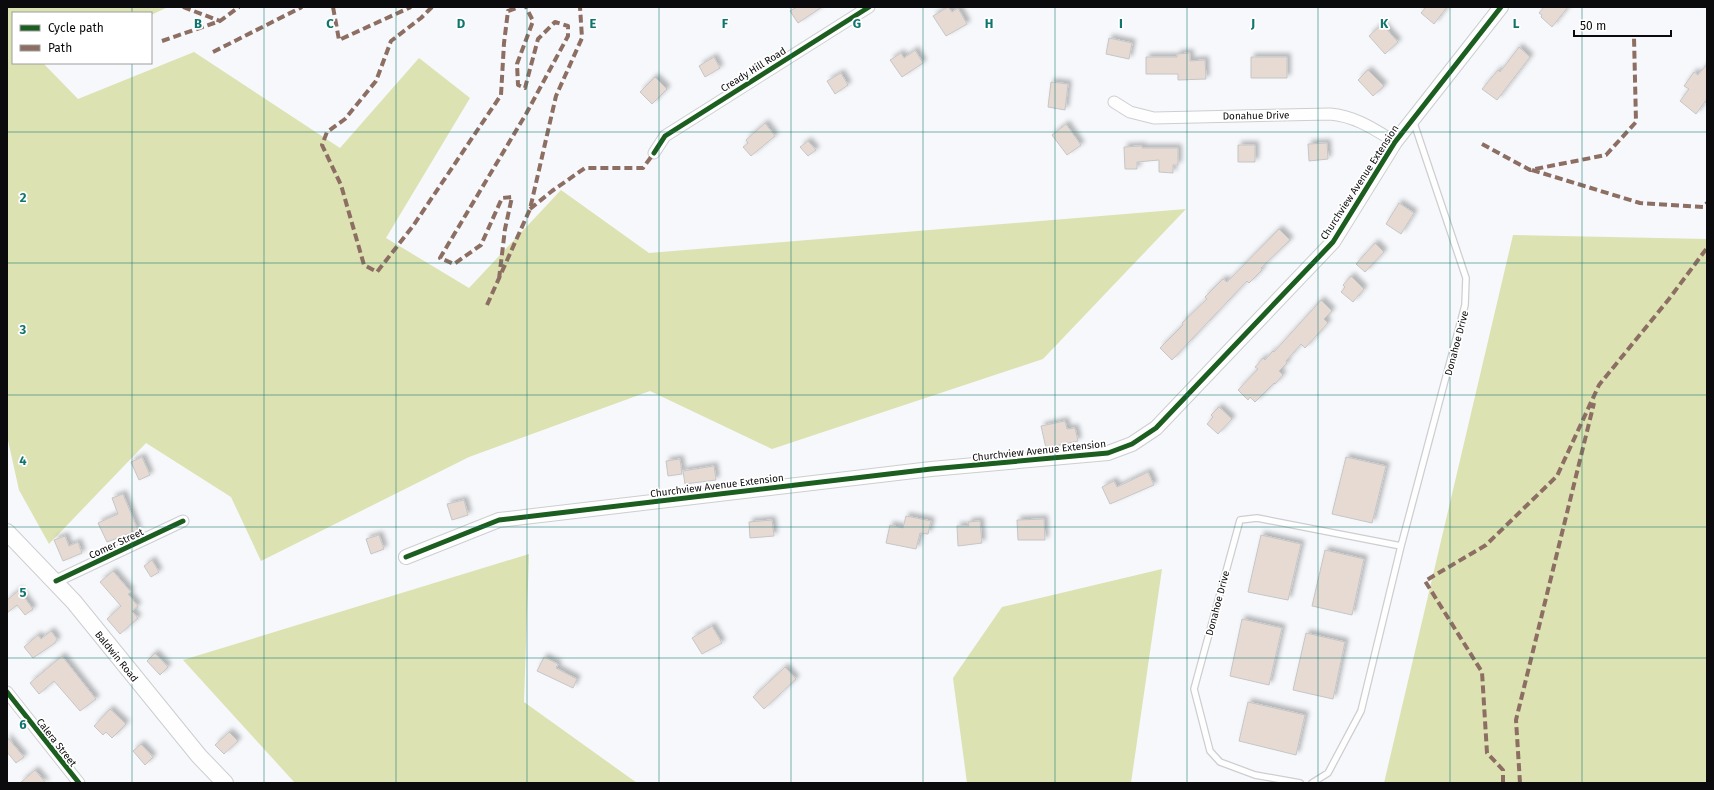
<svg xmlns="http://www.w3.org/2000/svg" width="1714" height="790" viewBox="0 0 1714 790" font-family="'Fira Sans',sans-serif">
<defs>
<filter id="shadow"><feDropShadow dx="3.5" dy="-3.5" stdDeviation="2" flood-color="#0004"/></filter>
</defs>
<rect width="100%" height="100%" fill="#f6f8fb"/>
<path fill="#dde2b3" d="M7 7H168L151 15V13H13V63H43L78 99 194 52 340 148 419 58 470 98 386 238 469 288 561 190 649 253 1186 209 1043 359 772 449 650 391 469 457 261 561 231 497 146 443 49 544 19 490 7 436Z
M1513 235 1707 239V783H1384Z
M529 554 524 702 637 783H295L183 660Z
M1162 569 1131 783H967L953 678 1002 607Z"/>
<path fill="#e6dad3" stroke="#c6c6c7" filter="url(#shadow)" d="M797 7H822L798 23 790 11Z
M948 7 952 12 958 8 967 24 946 36 933 16Z
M1426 7H1447L1434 24 1421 13Z
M1544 7H1568L1552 27 1541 17 1542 15 1539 13Z
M1382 24 1398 42 1385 54 1369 36Z
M1109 38 1132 43 1129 59 1106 54Z
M1519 47 1530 57 1497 100 1482 89 1498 70 1500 72Z
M915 50 923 63 902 77 890 60 901 53 904 58Z
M1190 53V61L1205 60 1206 79 1178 80V74H1146V57H1177V54Z
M714 57 720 68 705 77 699 66Z
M1251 57H1287V78H1251Z
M1707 64V99L1696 114 1680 101 1689 89 1684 86 1694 72 1698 75Z
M1368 70 1384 86 1373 96 1358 80Z
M841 73 848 85 835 94 827 81Z
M655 77 667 89 652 104 640 92Z
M1051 82 1068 84 1065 110 1048 107Z
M765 123 775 136 751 156 743 147 748 143 746 140Z
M1066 124 1081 145 1067 155 1052 135Z
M808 141 816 150 808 156 800 147Z
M1327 143 1328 159 1309 161 1308 144Z
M1238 145H1255V162H1238Z
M1142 146V148H1178V165H1173V173L1159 172V160L1137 162V169H1125L1124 147Z
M1399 203 1414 213 1401 234 1386 224Z
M1279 229 1290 240 1261 268 1262 270 1249 283 1247 281 1172 360 1160 348 1183 325 1182 323 1207 299 1205 297 1223 279 1227 282Z
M1375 243 1384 252 1365 272 1356 264Z
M1351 276 1364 289 1353 302 1341 292 1345 287 1343 285Z
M1321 300 1332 311 1324 319 1328 323 1305 348 1301 344 1286 361 1287 363 1279 371 1283 375 1275 384 1274 383 1255 402 1250 397 1248 400 1238 390 1258 369 1255 367 1263 358 1265 360 1273 351 1274 352Z
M1219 407 1232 419 1218 434 1207 424 1213 417 1211 415Z
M1065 421 1067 429 1075 428 1078 441 1046 448 1041 426Z
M142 457 150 475 139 480 131 462Z
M1346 457 1386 466 1372 523 1332 514Z
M680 459 682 474 668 476 666 461Z
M714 466 716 480 685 484 683 471Z
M1148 472 1154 485 1110 504 1102 487 1114 481 1117 487Z
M123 494 138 530 107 542 98 523 118 514 112 498Z
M464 500 468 515 452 520 447 504Z
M906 516 931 521 928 534 920 533 916 549 886 543 890 525 903 528Z
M1044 519 1045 540H1018L1017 520Z
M772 520 774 536 750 538 749 522Z
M980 521 982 543 958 546 957 526H969L968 522Z
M379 535 384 549 371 554 366 539Z
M1261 535 1301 544 1288 600 1248 592Z
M65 536 69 546 78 542 82 553 63 561 54 540Z
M1325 550 1364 559 1352 615 1312 606Z
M152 560 159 572 151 577 144 566Z
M113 571 131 592 128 594 138 606 132 611 138 618 120 634 107 619 121 606 100 582Z
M19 590 33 609 25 615 17 605 7 613V600Z
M1242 619 1282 628 1269 685 1230 676Z
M712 626 722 643 702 654 692 638Z
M51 631 57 639 55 643 33 658 24 647 38 635 41 639Z
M1306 633 1345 642 1333 699 1293 690Z
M155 653 168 667 160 675 147 661Z
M62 656 96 699 80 711 54 681 39 694 30 683Z
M544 657 558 664 556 668 577 679 573 688 537 671Z
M785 667 796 679 764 709 753 697Z
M1248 702 1305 715 1296 755 1239 741Z
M110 709 126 724 112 738 106 732 103 735 94 726Z
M229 732 238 741 224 754 215 745Z
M7 737 24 757 16 763 7 752Z
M141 744 153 757 145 765 133 751Z
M35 770 46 783H20Z"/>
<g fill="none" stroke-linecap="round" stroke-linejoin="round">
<defs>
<path id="service" d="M1300 783 1255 775 1220 762 1210 751 1194 689 1240 520 1257 518 1401 546
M1312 783 1328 773 1361 711 1401 546 1465 305 1466 278 1413 120"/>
<path id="minor" d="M1114 102 1130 112 1154 118 1330 114C1355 116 1374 129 1395 142
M654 153 665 136 869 7
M56 581 183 521
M7 692 79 783"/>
<path id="tertiary" d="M406 557 499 520 931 469 1108 453 1132 444 1156 428 1333 242 1395 142 1501 7"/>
<path id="secondary" d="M7 532 74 602 199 756 225 783"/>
</defs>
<use href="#service" stroke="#cdced0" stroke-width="8"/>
<use href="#minor" stroke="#cdced0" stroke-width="13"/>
<use href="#tertiary" stroke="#cdced0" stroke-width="16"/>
<use href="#secondary" stroke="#cdced0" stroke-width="18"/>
<use href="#service" stroke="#fefefe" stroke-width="5.5"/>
<use href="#minor" stroke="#fefefe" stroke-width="11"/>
<use href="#tertiary" stroke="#fefefe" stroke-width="14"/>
<use href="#secondary" stroke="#fefefe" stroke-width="16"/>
<path stroke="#8d6e63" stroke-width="4" stroke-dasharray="8 4" stroke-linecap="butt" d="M183 7 220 21
M333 7 339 40 411 7
M432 7 421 18 391 41 376 81 345 119 327 132 322 145 341 185 364 265 377 272 413 226 501 95 504 43 508 11 519 7
M162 41 220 21 239 7
M213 52 302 7
M1482 144 1530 170 1606 155 1636 122 1634 37
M1532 170 1640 203 1703 207 1707 203
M530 209 552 191 585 168H643L654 153
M499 279 505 229 512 197 502 198 481 245 454 264 440 258 526 114 568 36V26L555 22 538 39 525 88 518 85 517 64 533 21 526 7
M487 305 530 209 556 96 582 38 580 7
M1503 783V770L1487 753 1482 672 1425 581 1486 545 1557 476 1599 385 1669 299 1707 248
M1520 783 1516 720 1594 403"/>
<defs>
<path id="cycleway" d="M654 153 665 136 869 7
M406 557 499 520 931 469 1108 453 1132 444 1156 428 1333 242 1395 142 1501 7
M56 581 183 521
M7 692 79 783"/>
</defs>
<use href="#cycleway" stroke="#fff" stroke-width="8"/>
<use href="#cycleway" stroke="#1b5e20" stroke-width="5"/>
</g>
<path fill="none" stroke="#0f766e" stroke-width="1" stroke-opacity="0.55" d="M132 7V13M264 7V783M396 7V783M527 7V783M659 7V783M791 7V783M923 7V783M1055 7V783M1187 7V783M1318 7V783M1450 7V783M1582 7V783M132 63V783M7 132H1707M7 263H1707M7 395H1707M7 527H1707M7 658H1707"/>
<g text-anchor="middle" stroke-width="3.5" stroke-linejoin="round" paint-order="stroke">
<g font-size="10" fill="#0b0b0d" stroke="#fff">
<text transform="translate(753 69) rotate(-32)" y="4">Cready Hill Road</text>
<text transform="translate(1256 115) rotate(-1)" y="4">Donahue Drive</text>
<text transform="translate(1359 182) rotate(-57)" y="4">Churchview Avenue Extension</text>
<text transform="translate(1456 343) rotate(-75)" y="4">Donahoe Drive</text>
<text transform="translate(1039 450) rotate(-6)" y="4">Churchview Avenue Extension</text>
<text transform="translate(717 485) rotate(-7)" y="4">Churchview Avenue Extension</text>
<text transform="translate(116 543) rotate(-25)" y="4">Comer Street</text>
<text transform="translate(1217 603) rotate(-75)" y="4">Donahoe Drive</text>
<text transform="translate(117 656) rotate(51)" y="4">Baldwin Road</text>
<text transform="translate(57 742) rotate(52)" y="4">Calera Street</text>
</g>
</g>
<g font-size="13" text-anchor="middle" font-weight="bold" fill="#0f766e" stroke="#fff" stroke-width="3.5" stroke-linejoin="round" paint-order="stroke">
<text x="198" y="28">B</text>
<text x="330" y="28">C</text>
<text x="461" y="28">D</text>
<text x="593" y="28">E</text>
<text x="725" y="28">F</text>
<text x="857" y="28">G</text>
<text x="989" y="28">H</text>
<text x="1121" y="28">I</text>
<text x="1253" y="28">J</text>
<text x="1384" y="28">K</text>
<text x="1516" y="28">L</text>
<text x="23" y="202">2</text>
<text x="23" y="334">3</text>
<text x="23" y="465">4</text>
<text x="23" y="597">5</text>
<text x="23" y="729">6</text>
</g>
<rect width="1714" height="790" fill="none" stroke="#0b0b0d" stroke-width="16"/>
<rect x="12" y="12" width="140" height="52" fill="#ffffff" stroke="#9d9d9e"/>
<rect x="20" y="25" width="20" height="6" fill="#1b5e20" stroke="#9d9d9e"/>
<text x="48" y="32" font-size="12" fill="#0b0b0d">Cycle path</text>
<rect x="20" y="45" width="20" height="6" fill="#8d6e63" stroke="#9d9d9e"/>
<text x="48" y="52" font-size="12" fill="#0b0b0d">Path</text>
<path d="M1574 30v6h97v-6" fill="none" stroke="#0b0b0d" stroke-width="2"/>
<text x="1580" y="30" font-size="12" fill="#0b0b0d" stroke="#ffffff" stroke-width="3" paint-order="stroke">50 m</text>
</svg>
